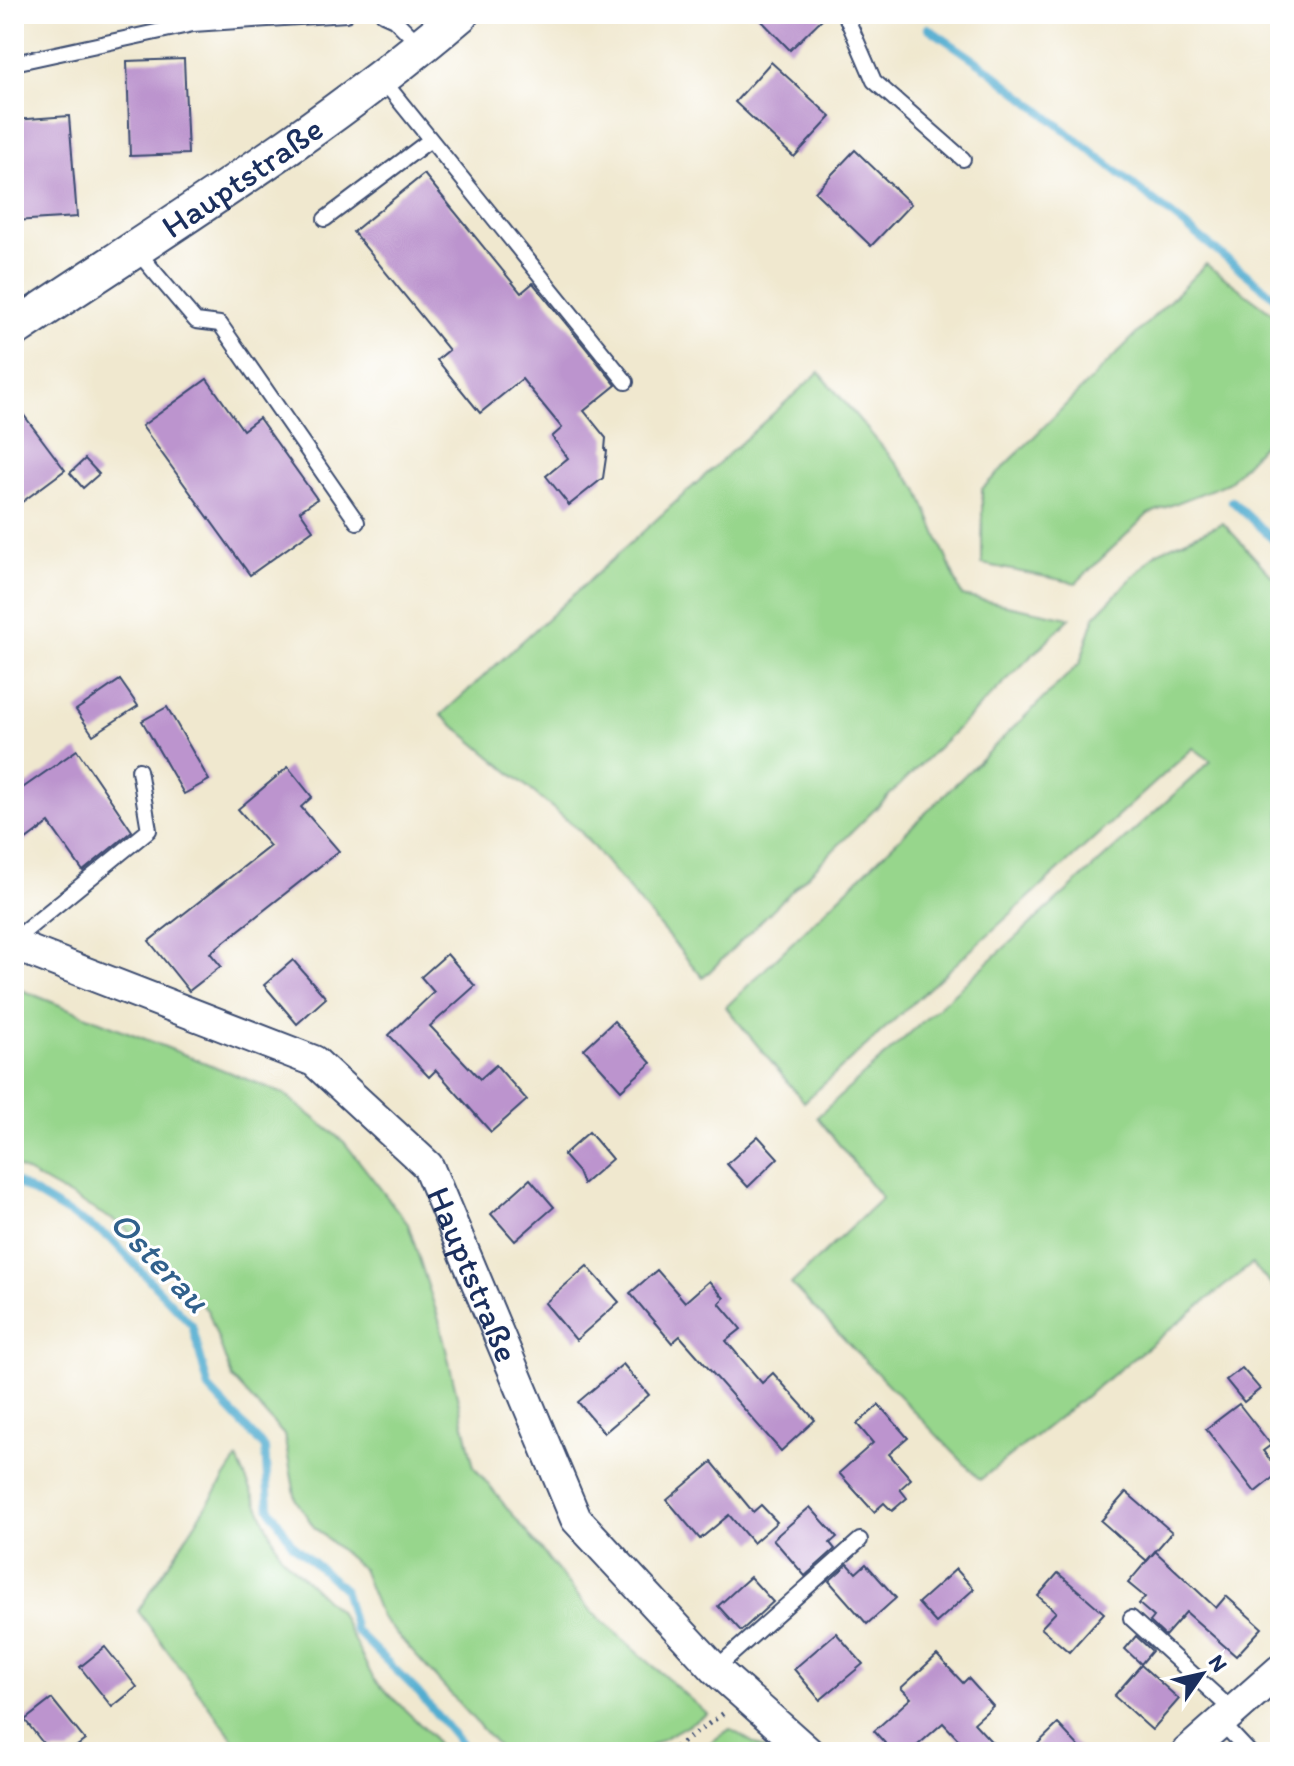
<svg xmlns="http://www.w3.org/2000/svg" width="1294" height="1766" viewBox="0 0 1294 1766" font-family="Itim,sans-serif">
<style>
.green{fill:#97d68c;stroke:#598275;stroke-width:2}
.lines{fill:none;stroke-linecap:round;stroke-linejoin:round}
.stream{stroke:#52add0;stroke-width:8}
.building{fill:#bc94ce}
.service-casing{stroke:#3b4b6f;stroke-width:18}
.minor-casing{stroke:#3b4b6f;stroke-width:34}
.tertiary-casing{stroke:#3b4b6f;stroke-width:40}
.path{stroke:#3b4b6f;stroke-width:5;stroke-dasharray:2 6;stroke-linecap:butt}
.service{stroke:#fff;stroke-width:14}
.minor{stroke:#fff;stroke-width:30}
.tertiary{stroke:#fff;stroke-width:36}
.labels{text-anchor:middle;dominant-baseline:central;stroke-width:6;stroke-linejoin:round;paint-order:stroke}
.street-label{font-size:34px;fill:#1b2f5e;stroke:#fff}
.water-label{font-size:36px;font-style:italic;fill:#31618c;stroke:#fff}
</style>
<rect width="100%" height="100%" fill="#fff"/>
<filter id="ink" filterUnits="userSpaceOnUse"><feTurbulence type="fractalNoise" baseFrequency=".0125" numOctaves="2"/><feDisplacementMap in="SourceGraphic" scale="16" xChannelSelector="R" yChannelSelector="G"/><feConvolveMatrix kernelMatrix="1 2 1 2 8 2 1 2 1" color-interpolation-filters="sRGB"/></filter>
<filter id="wash" filterUnits="userSpaceOnUse"><feTurbulence type="fractalNoise" baseFrequency=".006" numOctaves="4" result="noise"/><feDisplacementMap in="SourceGraphic" scale="32" xChannelSelector="R" yChannelSelector="G"/><feGaussianBlur stdDeviation="1.8" result="paint"/><feColorMatrix in="noise" values="0 0 0 0 0 0 0 0 0 0 0 0 0 0 0 0 0 1.4 0 .05"/><feComposite in="paint" operator="in"/></filter>
<g filter="url(#wash)">
<rect width="100%" height="100%" fill="#f0e8cf"/>
<!-- green -->
<g class="green">
<path d="M1206 264 1280 319V426L1228 483 1148 514 1076 583 982 564V489Z"/>
<path d="M819 372 918 489 962 596 1070 618 703 978 580 831 441 715Z"/>
<path d="M1223 523 1280 585V1295L1252 1264 980 1480 791 1284 882 1198 817 1117 1211 761 1193 748 804 1102 726 1007 1080 663 1095 616 1157 552Z"/>
<path d="M14 987 284 1094 344 1142 408 1224 439 1320 474 1467 588 1608 707 1714 639 1752H503L381 1617 362 1569 314 1527 296 1500 284 1435 232 1378 208 1311 122 1225 14 1165Z"/>
<path d="M237 1459 281 1556 340 1613 374 1680 431 1735 443 1752H243L138 1611Z"/>
<path d="M730 1729 769 1752H697Z"/>
</g>
<g class="lines">
<!-- stream -->
<g class="stream">
<path d="M928 28 988 69 1280 301"/>
<path d="M1269 471 1280 458"/>
<path d="M1232 501 1280 546"/>
<path d="M14 1181 110 1238 192 1325 209 1389 265 1448 269 1507 293 1545 344 1589 355 1630 417 1691 468 1752"/>
</g>
</g>
<g id="blocks">
<!-- building -->
<g class="building">
<path d="M755 14H827L790 50Z"/>
<path d="M184 59 188 154 130 156 127 61Z"/>
<path d="M771 62 831 117 794 157 735 102Z"/>
<path d="M69 116 77 217 14 221V120Z"/>
<path d="M855 150 911 204 871 246 815 192Z"/>
<path d="M424 174 521 293 533 283 616 385 584 411 606 438 605 450 607 451 603 478 569 505 546 476 568 458 552 437 562 428 522 379 480 413 437 360 449 350 353 232Z"/>
<path d="M207 379 243 430 259 418 317 499 300 511 313 530 250 575 142 426Z"/>
<path d="M14 402 65 470 14 508Z"/>
<path d="M85 459 99 474 83 488 70 473Z"/>
<path d="M120 680 138 706 93 735 76 710Z"/>
<path d="M167 707 209 780 184 794 142 721Z"/>
<path d="M77 750 132 831 83 871 49 823 14 849V794Z"/>
<path d="M288 767 312 797 301 807 339 851 210 953 221 966 189 991 149 941 270 846 238 809Z"/>
<path d="M447 954 475 986 430 1026 480 1079 496 1065 527 1100 491 1132 436 1070 429 1077 389 1035 434 992 421 977Z"/>
<path d="M293 960 326 998 297 1024 264 985Z"/>
<path d="M614 1021 651 1063 621 1090 584 1049Z"/>
<path d="M589 1132 612 1159 583 1184 578 1172 563 1155Z"/>
<path d="M758 1136 778 1158 748 1187 727 1164Z"/>
<path d="M530 1179 554 1207 515 1241 491 1214Z"/>
<path d="M587 1266 619 1302 576 1340 545 1303Z"/>
<path d="M657 1270 685 1302 709 1281 724 1298 719 1303 741 1329 726 1341 762 1383 773 1373 815 1420 781 1451 680 1336 672 1343 630 1293Z"/>
<path d="M623 1364 649 1395 604 1433 578 1402Z"/>
<path d="M1242 1368 1260 1389 1244 1402 1226 1380Z"/>
<path d="M1239 1404 1271 1445 1263 1451 1280 1472 1255 1492 1206 1429Z"/>
<path d="M879 1405 908 1438 889 1454 911 1479 900 1489 907 1498 892 1511 884 1503 874 1512 839 1473 873 1443 857 1424Z"/>
<path d="M712 1462 753 1512 761 1505 777 1522 753 1543 729 1515 700 1539 667 1500Z"/>
<path d="M1126 1492 1172 1532 1147 1561 1101 1521Z"/>
<path d="M810 1507 837 1537 830 1543 835 1549 805 1576 773 1539Z"/>
<path d="M1155 1551 1216 1608 1226 1596 1262 1628 1236 1656 1186 1612 1165 1636 1150 1622 1154 1617 1139 1604 1145 1597 1128 1583Z"/>
<path d="M848 1564 856 1573 866 1564 896 1598 867 1624 829 1581Z"/>
<path d="M956 1569 974 1589 936 1623 918 1603Z"/>
<path d="M1058 1573 1104 1613 1069 1652 1041 1628 1056 1612 1038 1596Z"/>
<path d="M750 1577 773 1602 741 1631 718 1606Z"/>
<path d="M836 1633 863 1664 820 1700 794 1669Z"/>
<path d="M1136 1636 1152 1651 1141 1664 1125 1649Z"/>
<path d="M105 1647 137 1687 112 1707 80 1667Z"/>
<path d="M937 1655 963 1683 968 1678 993 1706 974 1723 1001 1752H970L943 1723 910 1752H893L874 1731 911 1698 901 1688Z"/>
<path d="M1141 1665 1179 1699 1152 1730 1114 1696Z"/>
<path d="M52 1699 85 1740 69 1752H50L25 1720Z"/>
<path d="M1058 1724 1084 1752H1029Z"/>
</g>
</g>
</g>
<g filter="url(#ink)">
<use href="#blocks" fill-opacity="0" stroke="#3b4b6f" stroke-width="2"/>
<g class="lines">
<!-- service casing -->
<g class="service-casing">
<g id="service">
<path d="M383 14 394 19 422 47"/>
<path d="M845 14 874 81 963 159"/>
<path d="M14 63 193 24 346 14"/>
<path d="M381 78 626 382"/>
<path d="M325 219 430 140"/>
<path d="M135 249 196 321 220 324 357 522"/>
<path d="M14 940 149 830 139 770"/>
<path d="M1131 1618 1233 1711"/>
<path d="M715 1669 860 1540"/>
<path d="M1221 1722 1249 1752"/>
</g>
</g>
<!-- minor casing -->
<g class="minor-casing">
<g id="minor">
<path id="s1" d="M14 945 314 1061 428 1166 576 1519 715 1669 808 1752"/>
<path d="M1187 1752 1280 1670"/>
</g>
</g>
<!-- tertiary casing -->
<g class="tertiary-casing">
<g id="tertiary">
<path id="s2" d="M14 329C165 228 322 132 460 14"/>
</g>
</g>
<!-- path -->
<path class="path" d="M669 1752 724 1713"/>
<!-- service -->
<use href="#service" class="service"/>
<!-- minor -->
<use href="#minor" class="minor"/>
<!-- tertiary -->
<use href="#tertiary" class="tertiary"/>
</g>
</g>
<g class="labels">
<!-- street labels -->
<g class="street-label">
<text stroke="none"><textPath href="#s2" startOffset="274">Hauptstraße</textPath></text>
<text stroke="none"><textPath href="#s1" startOffset="594">Hauptstraße</textPath></text>
</g>
<!-- water labels -->
<g class="water-label">
<text transform="translate(160 1261) rotate(46)">Osterau</text>
</g>
</g>
<!-- margin -->
<rect width="1294" height="1766" fill="none" stroke="#fff" stroke-width="48"/>
<!-- north arrow -->
<g transform="translate(1202 1674) rotate(56)" stroke="#ffffff" stroke-width="6" paint-order="stroke">
<path d="M0-6L14 30L0 20L-14 30Z" fill="#1b2f5e"/>
<text y="-12" font-size="22" font-weight="bold" text-anchor="middle" fill="#1b2f5e">N</text>
</g>
</svg>
